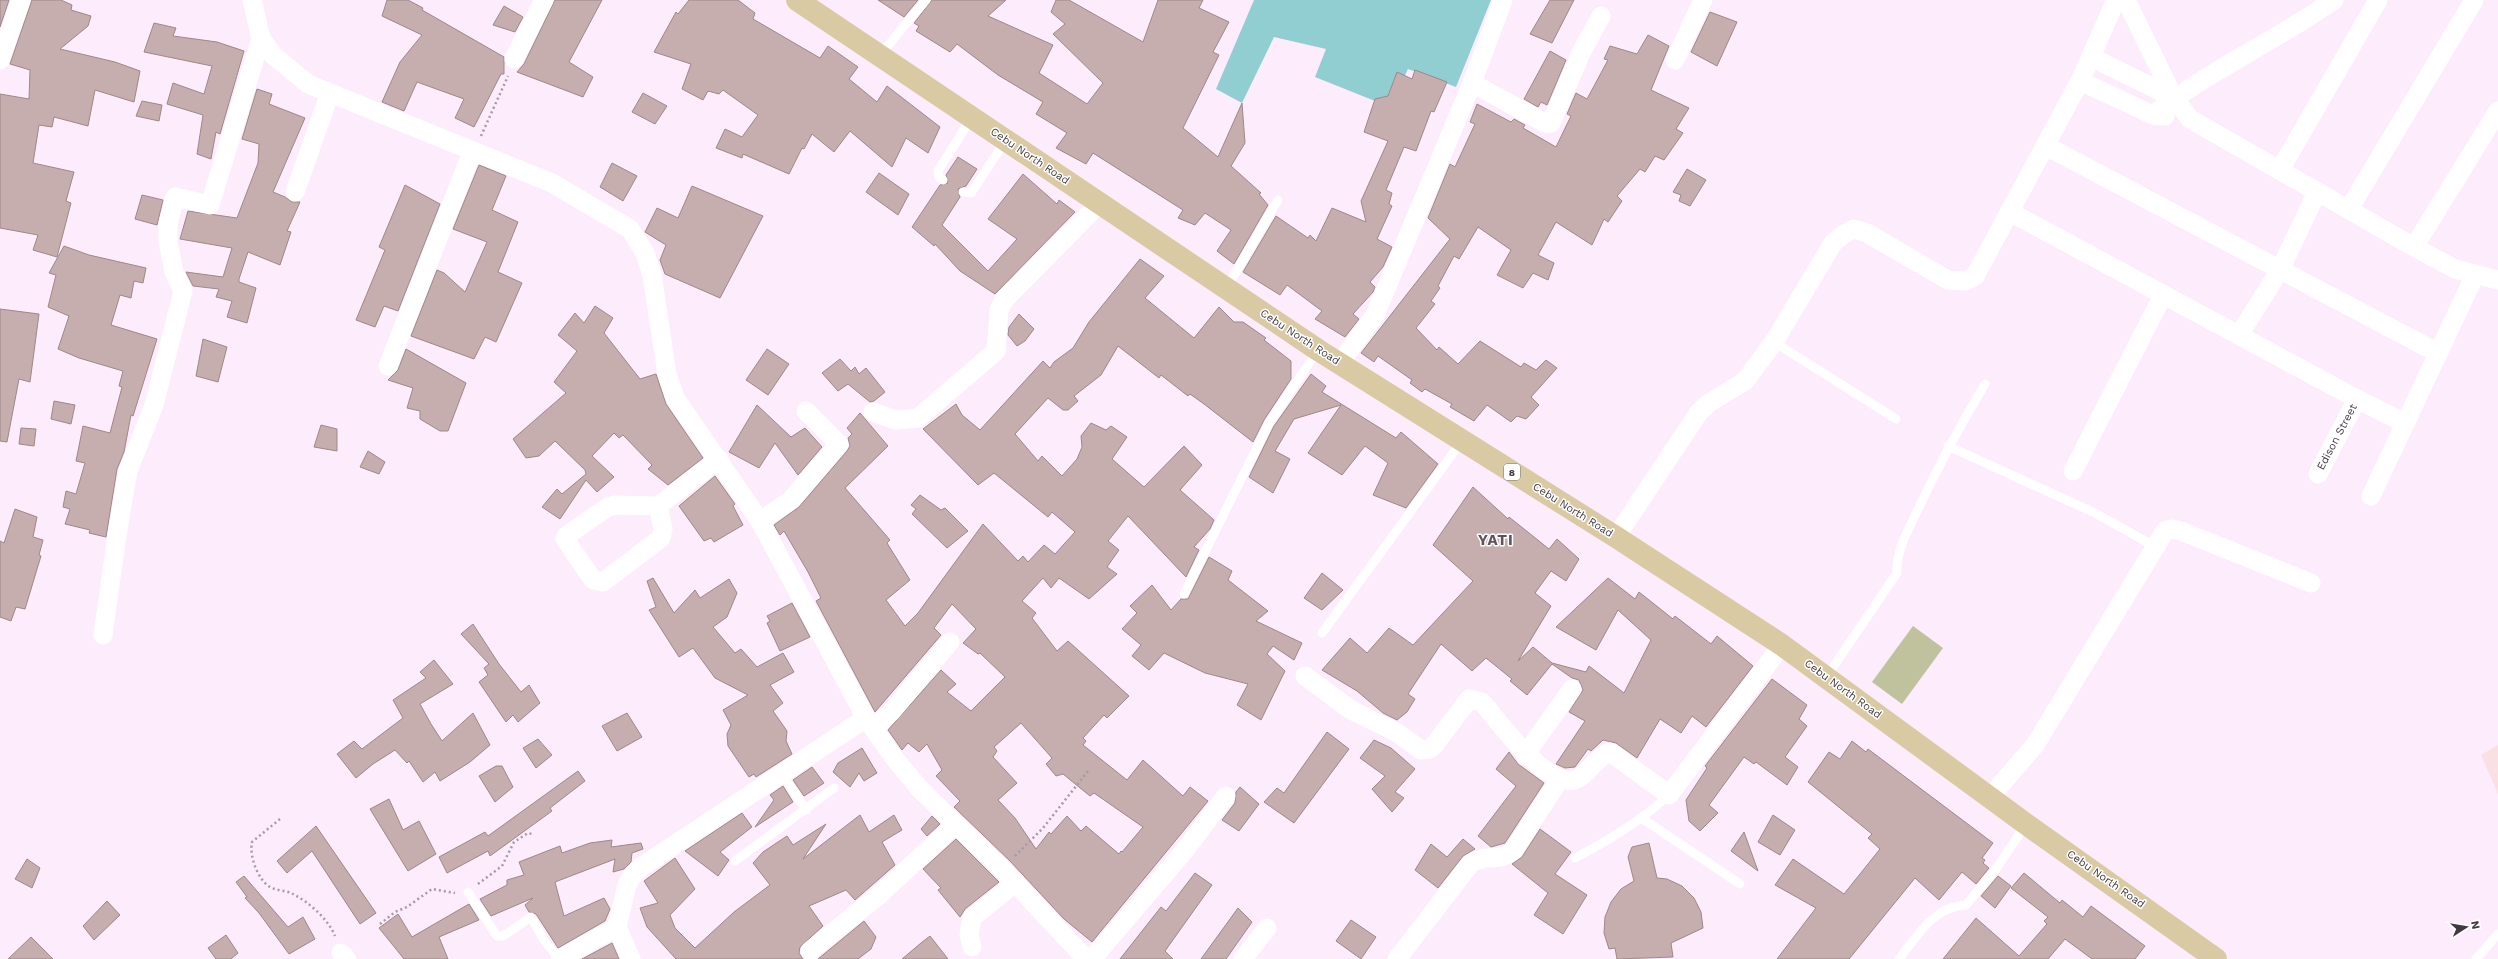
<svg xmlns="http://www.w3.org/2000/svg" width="2498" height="959" viewBox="0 0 2498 959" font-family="'Work Sans',sans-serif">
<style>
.education{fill:#fbe0e3}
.green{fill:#c0c29e}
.water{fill:#90ced2}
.building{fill:#c5aead;stroke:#9e8887;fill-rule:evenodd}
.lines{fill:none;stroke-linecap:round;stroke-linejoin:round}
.path{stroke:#a69aa6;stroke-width:2.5;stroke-dasharray:2 3;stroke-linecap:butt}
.service{stroke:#fff;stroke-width:9}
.minor{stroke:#fff;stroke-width:19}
.primary{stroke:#dacaa3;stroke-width:22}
.labels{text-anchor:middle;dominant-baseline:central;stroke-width:3;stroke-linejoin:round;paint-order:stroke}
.shield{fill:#fff;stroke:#797579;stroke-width:1}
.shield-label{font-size:10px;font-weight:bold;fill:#403a40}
.street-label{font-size:11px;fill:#403a40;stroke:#fff}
.district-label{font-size:15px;font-weight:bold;letter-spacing:1px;fill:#605360;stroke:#fff}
</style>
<rect width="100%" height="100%" fill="#fcecfc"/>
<!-- education -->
<path class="education" d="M2498 745V794L2481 755Z"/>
<!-- green -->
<path class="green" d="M1913 626 1943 648 1902 704 1872 682Z"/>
<!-- water -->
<path class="water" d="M1254 0H1491L1456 87 1408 69 1390 107 1315 77 1326 49 1274 37 1242 103 1216 89Z"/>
<!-- building -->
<g class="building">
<path d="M0 0H9L0 27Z"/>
<path d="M32 0H61L72 5 71 10 91 16 88 26 60 49 115 62 140 71 134 102 95 90 88 126 54 117 52 127 39 125 33 163 74 172 66 201 71 203 57 257 33 250 38 235 0 228V94L29 99 30 70 10 64Z"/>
<path d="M387 0H408L423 8 422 10 504 57V74H501L474 127 455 118 464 99 417 82 404 111 382 102 400 62 422 35 382 16Z"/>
<path d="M555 0H602L569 62 593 77 583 97 517 72 524 64Z"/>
<path d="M689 0H738L755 13 753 19 820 58 828 46 858 67 849 79 877 102 887 86 940 127 928 153 906 138 892 167 850 131 834 152 812 134 804 149 802 148 789 174 743 154 742 158 716 148 725 129 742 137 758 115 723 90 719 94 708 91 703 100 682 89 691 64 654 52 676 12 678 14Z"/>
<path d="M878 0H918L904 17Z"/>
<path d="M932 0H1006L988 16 1053 45 1039 73 1087 104 1103 83 1053 34 1065 24 1051 12 1056 0H1069L1143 42 1158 0H1203L1199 8 1229 22 1213 52 1219 55 1183 128 1218 157 1242 103 1245 143 1231 166 1261 193 1259 194 1268 205 1234 264 1217 251 1231 230 1205 213 1195 225 1178 218 1183 210 1093 153 1086 164 1056 148 1067 133 1036 114 1043 102 998 75 957 44 950 52 916 31 919 26 914 23Z"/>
<path d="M1550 0H1574L1552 43 1530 34Z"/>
<path d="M504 6 523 17 515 32 493 25Z"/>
<path d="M1710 12 1737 22 1717 66 1691 52Z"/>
<path d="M154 23 176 28 173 36 217 42 244 51 220 134 216 132 211 159 197 154 203 115 167 104 173 83 204 94 212 66 144 52Z"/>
<path d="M1648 35 1669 46 1651 90 1689 108 1676 129 1683 133 1664 160 1655 156 1645 172 1640 169 1617 196 1622 201 1608 222 1604 219 1592 245 1556 222 1538 255 1554 263 1548 280 1533 273 1523 288 1497 275 1511 250 1478 227 1459 259 1454 256 1438 286 1440 288 1431 301 1435 304 1416 328 1437 350 1439 347 1458 364 1480 341 1521 367 1524 363 1536 370 1546 360 1557 368 1531 397 1539 405 1526 419 1517 416 1511 422 1487 405 1474 421 1450 407 1452 404 1425 389 1422 392 1410 383 1412 380 1378 356 1374 362 1361 353 1450 239 1428 218 1450 164 1455 167 1475 124 1470 122 1477 104 1511 122 1514 119 1525 125 1523 128 1556 147 1571 116 1567 114 1576 93 1587 99 1608 60 1604 59 1610 46 1637 54Z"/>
<path d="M1550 51 1566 60 1547 105 1541 102 1538 107 1524 99Z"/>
<path d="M1415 70 1447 82 1434 112 1431 111 1416 151 1404 147 1386 190 1392 193 1389 204 1392 206 1377 239 1392 247 1383 267 1370 282 1375 287 1373 292 1353 314 1359 319 1345 337 1315 319 1322 311 1287 285 1280 295 1243 272 1276 216 1308 238 1310 235 1316 241 1332 208 1366 222 1361 201 1388 141 1364 132 1375 99 1388 96 1397 72 1412 79Z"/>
<path d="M257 89 272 94 269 104 305 118 273 192 285 197 292 202H300L287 231 291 232 280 265 248 252 239 279V282L256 288 247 323 227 317 232 301 216 297 219 289 193 286 186 272 223 277 232 248 180 239 188 211 237 218 258 163 259 144 242 139Z"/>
<path d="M643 93 667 106 655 124 632 112Z"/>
<path d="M142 101 162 105 159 121 136 116Z"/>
<path d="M958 157 977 169 966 186 958 189 960 197 942 225 988 271 1017 239 988 219 1023 174 1057 204 1059 200 1075 212 995 294 960 271 935 244 934 246 912 227 940 185 948 183 946 175Z"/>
<path d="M612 163 637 176 623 201 600 187Z"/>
<path d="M479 165 506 176 492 210 518 222 498 272 522 283 496 342 485 337 474 359 411 336 437 270 444 273 465 292 487 242 453 229Z"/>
<path d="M1687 169 1706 180 1690 206 1679 201 1681 195 1673 192Z"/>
<path d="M879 173 909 194 898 215 866 192Z"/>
<path d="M405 185 440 204 398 311 384 306 375 327 356 320 385 250 379 247Z"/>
<path d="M692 186 763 216 720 298 665 274 660 260 666 245 645 232 657 208 678 218Z"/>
<path d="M142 195 163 200 157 225 135 219Z"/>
<path d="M64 246 89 255 146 268 143 283 134 281 131 298 120 295 111 325 157 339 133 416 131 415 124 452 117 469 106 537 89 533 90 530 65 524 70 509 63 507 66 491 76 494 85 463 76 461 83 426 110 433 122 387 119 386 123 371 79 358 58 349 69 316 48 307 56 275 49 273Z"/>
<path d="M1140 259 1164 276 1145 298 1194 338 1219 307 1234 322H1243L1266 338 1264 340 1291 361V379L1264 420 1253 442 1204 404 1190 394 1188 396 1161 375 1159 378 1118 346 1101 375 1074 396 1078 401 1068 410H1063L1048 398 1015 434 1038 461 1042 456 1062 476 1077 459 1082 447 1081 436 1091 423 1106 430 1111 426 1127 437 1112 459 1144 487 1184 446 1202 465 1180 490 1214 520 1210 529 1194 547 1199 550 1186 577 1128 516 1108 541 1119 550 1107 567 1117 574 1089 599 1059 578 1051 588 1043 578 1022 601 1036 613 1032 618 1057 651 1068 641 1129 696 1107 718 1104 715 1083 738 1086 741 1083 745 1127 780 1143 760 1183 796 1190 787 1208 801 1092 942 1064 919 1010 861 954 807 960 801 936 776 942 770 927 744 919 752 908 743 902 750 888 730 941 670 956 684 947 692 971 711 1005 677 980 653 978 654 963 643 976 629 952 604 934 628 941 635 875 712 816 601 821 598 808 572 784 531 780 535 774 525 799 507 847 451 850 446 848 438 852 434 847 428 860 413 888 446 845 488 890 540 887 543 910 580 886 600 905 626 918 613 983 524 1018 561 1023 556 1028 562 1044 545 1055 554 1075 532 1052 512 1048 517 994 473 978 485 923 429 956 404 962 415 980 430 1043 361 1050 368 1054 362 1073 348 1089 322ZM1021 723 1052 758 1046 764 1056 776 1063 774 1090 796 1094 793 1143 827 1122 852 1121 851 1119 854 1086 826 1081 831 1067 816 1051 834 1049 832 1036 849 1015 818 998 800 1017 783 993 757 997 751 994 747Z"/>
<path d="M595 306 613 318 604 333 640 379 656 374 666 404 703 458 668 485 648 469 652 465 623 435 619 438 614 433 592 456 614 477 597 492 586 480 560 519 542 507 557 489 562 494 586 474 585 470 555 441 539 456 526 458 513 439 566 393 554 382 577 351 558 335 575 313 584 323Z"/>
<path d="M0 309 39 314 30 382 19 379 7 442 0 441Z"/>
<path d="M1019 314 1034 329 1025 341 1017 346 1008 335 1009 327Z"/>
<path d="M203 339 227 347 218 382 196 376Z"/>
<path d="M406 349 466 383 448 431H440L420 419V411L407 408 413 388 388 380 398 370Z"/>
<path d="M767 349 789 364 768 395 746 380Z"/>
<path d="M840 359 851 371 855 367 859 374 866 368 885 392 874 401 870 402 848 384 838 391 822 373Z"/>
<path d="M1311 374 1326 386 1322 392 1396 438 1401 432 1438 464 1406 508 1373 495 1388 463 1365 446 1342 475 1308 453 1341 405 1294 419 1275 451 1290 459 1273 493 1249 477 1274 426Z"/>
<path d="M54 401 75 405 71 424 51 419Z"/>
<path d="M757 405 791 437 805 428 822 447 798 475 775 443 759 468 729 452Z"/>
<path d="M321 425 337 429V451L314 447Z"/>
<path d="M21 428 36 429 34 446 19 444Z"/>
<path d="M368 451 385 462 379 474 360 467Z"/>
<path d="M715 476 735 504 733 506 743 525 714 542 711 538 704 541 679 506Z"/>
<path d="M1473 487 1508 519 1509 517 1549 549 1557 539 1579 559 1566 581 1551 571 1535 593 1551 606 1518 661 1533 647 1552 663 1586 672 1589 666 1624 693 1651 640 1618 610 1596 650 1556 627 1608 578 1635 599 1639 592 1673 619 1675 616 1711 644 1717 636 1753 666 1706 727 1692 716 1681 733 1660 719 1637 758 1616 743 1603 740 1591 751 1588 749 1575 767 1565 768 1556 764 1585 721 1569 712 1583 690 1579 680 1572 678 1552 664 1527 695 1510 681 1512 679 1486 658 1472 671 1441 644 1408 694 1415 699 1407 712 1397 720 1383 713 1357 691 1322 670 1350 638 1367 653 1389 628 1413 645 1473 581 1433 545Z"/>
<path d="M920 495 941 510 945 508 968 531 947 548 912 514 916 509 911 505Z"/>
<path d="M15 509 37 517 33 537 43 540 39 555 41 556 25 609 16 607 11 621 0 617V541L4 543Z"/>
<path d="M1209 557 1232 571 1228 580 1268 611 1256 621 1302 643 1294 660 1273 646 1267 654 1285 671 1261 720 1237 705 1248 684 1205 673 1164 653 1149 670 1132 656 1141 645 1122 629 1137 613 1130 606 1152 585 1171 610 1181 599H1188Z"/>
<path d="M1322 573 1343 590 1322 610 1304 598Z"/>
<path d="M653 578 674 613 695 590 700 598 729 579 737 593 727 617 713 627 735 653 741 649 757 667 783 653 794 672 770 685 783 703 773 711 787 731 786 741 792 754 756 777 754 774 749 777 728 746 727 734 731 725 723 710 748 695 715 678 693 648 679 657 649 610 656 607 647 581Z"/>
<path d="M792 603 810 637 780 651 767 623 770 621 767 616Z"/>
<path d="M473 624 499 664 521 692 529 685 540 703 518 722 513 715 506 722 479 682 488 675 484 668 489 664 461 634Z"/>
<path d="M434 660 453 684 420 704 431 724 442 741 473 713 490 745 470 762 440 781 435 772 423 782 409 761 407 763 395 750 373 764 356 778 337 754 354 741 362 749 403 718 393 700 426 678 420 672Z"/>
<path d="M1772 679 1807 705 1799 719 1807 726 1785 757 1798 767 1787 785 1756 762 1754 764 1744 757 1709 805 1718 813 1700 831 1689 821 1686 800 1707 768 1705 766Z"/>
<path d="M627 713 642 737 617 751 602 726Z"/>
<path d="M1327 732 1349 749 1294 823 1264 802 1277 788 1284 793Z"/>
<path d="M538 739 552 755 536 768 523 748Z"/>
<path d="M1374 740 1391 748 1415 769 1395 792 1404 798 1392 812 1372 789 1385 776 1360 758Z"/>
<path d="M1852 741 1866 752 1868 749 1993 843 1982 858 1985 860 1983 863 1989 868 1976 884 1962 872 1939 900 1915 878 1849 959H1777L1816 908 1775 885 1793 859 1844 894 1880 849 1868 838 1872 834 1808 782 1829 752 1840 759Z"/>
<path d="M862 748 877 773 864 781 859 773 850 787 833 772 838 763Z"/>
<path d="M1509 752 1518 764 1544 783 1505 843 1491 847 1478 836 1516 786 1496 769Z"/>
<path d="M496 766H502L513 787 495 802 479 776Z"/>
<path d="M812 767 824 783 804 796 793 780Z"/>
<path d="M578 771 585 781 550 808 552 811 490 856 488 851 447 873 439 857 485 832 488 836Z"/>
<path d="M783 786 793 802 755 827 774 800 770 795Z"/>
<path d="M1240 787 1259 804 1239 831 1222 820 1235 803 1236 792Z"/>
<path d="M389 799 403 830 419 821 436 854 408 871 370 809Z"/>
<path d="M742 813 752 827 720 852 729 860 718 876 685 851Z"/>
<path d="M860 815 869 832 894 815 902 830 882 842 895 865 855 900 846 890 809 906 823 926 800 947 799 953 803 959H676L647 927 640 908 658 903 644 881 675 858 695 889 670 915 675 928 695 948 734 912 770 885 753 863 763 852 787 836 793 845 826 824 803 859Z"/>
<path d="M1773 815 1795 830 1780 855 1758 842Z"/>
<path d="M932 816 940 824 927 836 921 829Z"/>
<path d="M316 826 376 913 360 924 312 851 287 873 277 861Z"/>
<path d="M1540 829 1571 852 1555 874 1587 895 1563 934 1534 915 1548 893 1512 864 1522 857Z"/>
<path d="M1744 832 1758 871 1731 851Z"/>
<path d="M956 839 999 882 965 909 960 917 938 890 941 888 923 869Z"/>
<path d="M1463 839 1475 849 1463 856 1438 888 1415 870 1431 844 1447 857Z"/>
<path d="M612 840 611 847 641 843 643 849 632 853 631 862 624 869 613 872 615 859 555 882 564 916 604 898 610 909 605 921 558 948 536 914 529 912 525 905 533 898 491 916 480 899 507 885V880L524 875 519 862 560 846 562 853 590 843Z"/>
<path d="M1649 843 1657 878 1667 879 1682 886 1694 898 1701 912 1703 928 1671 943 1673 957 1617 959 1615 948 1609 949 1604 933 1605 917 1611 902 1621 889 1634 881 1628 857 1632 847Z"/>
<path d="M27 859 40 868 32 888 15 879Z"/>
<path d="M1195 873 1212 885 1165 951 1173 959H1120L1161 907 1166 911Z"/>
<path d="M2024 873 2060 903 2062 900 2083 917 2091 906 2145 946 2135 959H2092L2065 939 2048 959H1943L1976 918 2019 956 2047 924 2044 921 2048 917 2011 888Z"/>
<path d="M244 876 288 927 303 917 315 939 289 954 259 913 245 898 247 897 236 882Z"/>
<path d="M1998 876 2011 886 1995 908 1981 896Z"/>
<path d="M107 901 120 915 94 940 83 926Z"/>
<path d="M469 904 479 920 439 937 448 959H404L379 928 398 914 412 937Z"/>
<path d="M1238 908 1252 922 1226 959H1201Z"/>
<path d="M1351 920 1376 937 1361 959 1336 941Z"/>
<path d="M864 921 876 937 871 949 858 959H818Z"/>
<path d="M226 935 238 953 231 959H216L208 948Z"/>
<path d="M930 936 948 959H902L921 943Z"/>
<path d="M31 937 53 959H8Z"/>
<path d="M612 943 619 959H582Z"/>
</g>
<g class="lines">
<!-- path -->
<g class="path">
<path d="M481 136 508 76"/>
<path d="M280 819 252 842C249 856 258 880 270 887 277 891 286 890 293 894 310 903 328 919 335 936"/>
<path d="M1015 856 1043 828 1088 771"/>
<path d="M478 884 502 866 514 842 528 833 532 834"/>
<path d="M380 924 395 912 407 907 432 889 455 893"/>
</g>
<!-- service -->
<g class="service">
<path d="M880 55 926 0"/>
<path d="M943 180 939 177 938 171 972 117"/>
<path d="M963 192 971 193 1006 140"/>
<path d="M1226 289 1278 200"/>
<path d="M1774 342 1896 419"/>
<path d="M1948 446 2095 513 2154 546"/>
<path d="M1184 594 1269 423 1318 350"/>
<path d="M1322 633 1462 441"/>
<path d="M1827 676 1897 573C1896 549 1910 527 1920 505 1940 463 1961 424 1985 384"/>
<path d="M782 774 806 810"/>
<path d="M1643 819 1740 884"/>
<path d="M1575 858C1611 839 1639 822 1669 795"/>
<path d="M735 861 834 788"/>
<path d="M468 892 497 936H503L531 917 544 940 559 959"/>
<path d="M1899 959C1917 936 1934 906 1966 905L1996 869 2026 824"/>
<path d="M2476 959 2498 934"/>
</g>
<!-- minor -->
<g class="minor">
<path d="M252 0 261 38 273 55 308 84 552 183 630 229 645 253 652 275 667 374 675 398 760 521 866 718 895 759 920 789 1002 869 1086 959"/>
<path d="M2126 0 2174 98"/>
<path d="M2091 57 2174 98 2190 119 2414 247 2455 269 2498 280"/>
<path d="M514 59 544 0"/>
<path d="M0 60 21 0"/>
<path d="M1675 60 1703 0"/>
<path d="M2080 81 2153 115 2165 116"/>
<path d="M1472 83 1545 123H1551L1582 51 1601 16"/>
<path d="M2153 115C2209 70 2276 41 2334 0"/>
<path d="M2046 146 2438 353"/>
<path d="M2280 170 2378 0"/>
<path d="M295 192 330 93"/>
<path d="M2349 209 2474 0"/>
<path d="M2010 212 2357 399 2405 423"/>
<path d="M2414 247 2498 111"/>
<path d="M2239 335 2280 270 2317 192"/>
<path d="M1340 363 1375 315 1472 83 1503 0"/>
<path d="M388 366 472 152"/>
<path d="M873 412 896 420 918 418 996 351 999 310 1004 300 1100 203"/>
<path d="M2073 471 2163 295"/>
<path d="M2318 474 2357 399"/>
<path d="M2371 496 2475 275"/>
<path d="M658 506 663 529 661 538 603 582 593 580 565 539 566 536 608 507 615 505 658 506 719 459"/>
<path d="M760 521 791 500 839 444 806 411"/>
<path d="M1616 537 1699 412 1709 403 1745 381 1774 342 1833 243 1844 234 1854 229 1867 233 1948 280 1966 281 1975 276 2080 81 2116 0"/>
<path d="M103 635 117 535 128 471 154 405 183 291 174 272 168 242V224L175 197 210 205 261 38"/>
<path d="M1305 676 1351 710 1396 732 1421 750 1430 749 1435 744 1469 699 1482 702C1499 722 1545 786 1574 780 1585 778 1596 757 1610 752L1669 795 1782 645"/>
<path d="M874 729 893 710 950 642"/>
<path d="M1525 755 1572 689"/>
<path d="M1990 797 2035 745 2165 531 2172 529 2181 531 2311 583"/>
<path d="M972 947 969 934 972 918 1015 883"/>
<path d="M810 951 879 895 955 825"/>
<path d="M341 953 347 959"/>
<path d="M560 959 617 927"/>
<path d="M631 959 617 927 627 885 631 878 641 867 866 718"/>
<path d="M1092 959 1185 850 1226 796"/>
<path d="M1243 959 1267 928"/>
<path d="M1397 959 1471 863C1487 853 1497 863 1513 851L1560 779"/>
</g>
<!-- primary -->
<path class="primary" d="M797 0 1318 350 1616 537 1782 645 2026 824 2216 959"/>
</g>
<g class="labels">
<!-- shield labels -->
<rect class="shield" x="1504" y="464" width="16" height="16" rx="3"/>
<g class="shield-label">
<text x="1512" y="472">8</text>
</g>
<!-- street labels -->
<g class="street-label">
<text transform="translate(1030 156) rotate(34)">Cebu North Road</text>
<text transform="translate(1300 337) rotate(33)">Cebu North Road</text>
<text transform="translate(2337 437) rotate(-62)">Edison Street</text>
<text transform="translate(1573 510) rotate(32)">Cebu North Road</text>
<text transform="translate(1843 689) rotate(36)">Cebu North Road</text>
<text transform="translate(2106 879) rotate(35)">Cebu North Road</text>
</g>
<!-- district labels -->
<g class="district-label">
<text x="1496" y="540">YATI</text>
</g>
</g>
<!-- north arrow -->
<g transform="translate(2466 927) rotate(78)" stroke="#ffffff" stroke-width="3" paint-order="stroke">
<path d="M0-3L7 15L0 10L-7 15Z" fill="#403a40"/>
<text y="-6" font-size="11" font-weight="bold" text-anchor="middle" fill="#403a40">N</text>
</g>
</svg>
